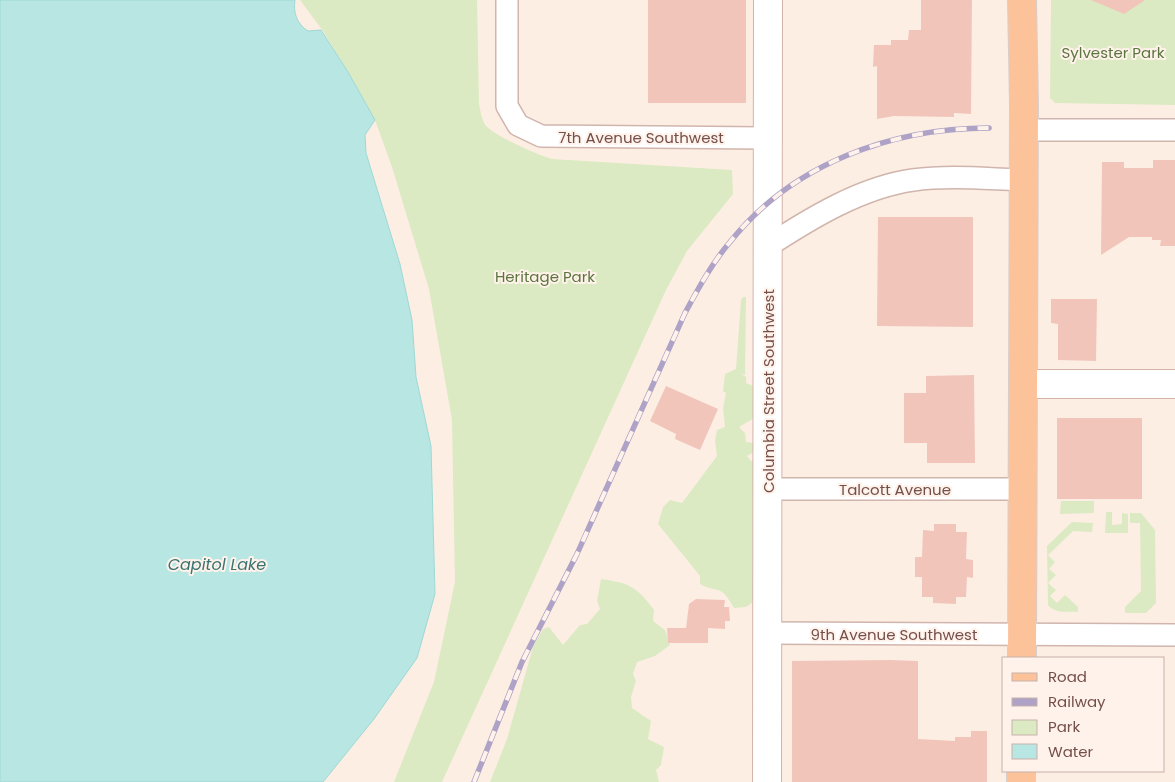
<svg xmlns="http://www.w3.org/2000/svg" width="1175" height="782" viewBox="0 0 1175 782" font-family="Poppins,sans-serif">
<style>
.green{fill:#dbeac2}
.water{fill:#b8e6e3;stroke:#9ed8d5}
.building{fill:#f2c5bb}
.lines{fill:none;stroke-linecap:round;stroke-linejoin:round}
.street-casing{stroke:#d0b5ad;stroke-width:24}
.secondary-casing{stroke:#d3b3aa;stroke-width:30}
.primary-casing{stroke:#d8cecc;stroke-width:30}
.street{stroke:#fff;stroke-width:21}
.secondary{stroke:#fff;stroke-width:28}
.primary{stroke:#fcc39b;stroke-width:28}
.rail-casing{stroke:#aea2c6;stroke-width:5.5}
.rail{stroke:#fff2ea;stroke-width:4;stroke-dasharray:11;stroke-linecap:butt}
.labels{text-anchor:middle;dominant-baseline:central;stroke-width:4;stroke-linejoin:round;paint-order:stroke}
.park-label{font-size:15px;fill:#5a753e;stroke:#fff2ea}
.street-label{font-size:15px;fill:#754f49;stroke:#fff2ea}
.water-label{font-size:16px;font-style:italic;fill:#3a7472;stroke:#fff2ea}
</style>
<rect width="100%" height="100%" fill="#fdeee4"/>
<!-- green -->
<g class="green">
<path d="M300 0H477L479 104C481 112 481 119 486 126 495 136 538 155 552 159L732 170 733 194 687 251 666 290 442 782H394L434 682 455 582 452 420 429 289 392 167 375 120 348 72 323 31Z"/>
<path d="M1051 0H1175V105L1055 103 1050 98Z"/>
<path d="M743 297H746L745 375 740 373 746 377V383L756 387V417L739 427 745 433 746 442 755 443 754 452 747 456 751 461 765 465 759 598 746 607 734 608C720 583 719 594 700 584V576L658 524 663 507 670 500 682 503 717 456 715 440 717 430 725 427 723 408 726 393 723 391 725 374 736 369 741 300Z"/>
<path d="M1061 501H1094V513L1060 514Z"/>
<path d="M1106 512H1112V525L1122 524V513L1128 514V533H1105Z"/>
<path d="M1130 513H1141L1155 530 1156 603 1146 613H1125V607L1141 591 1140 523H1130Z"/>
<path d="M1072 522 1093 523 1092 532 1073 531 1048 555 1055 562 1049 569 1056 575 1048 583 1056 590 1050 596 1057 603 1065 595 1078 607V612C1067 611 1055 614 1048 605L1047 546Z"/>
<path d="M601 579C630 583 637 587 654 610L653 621 665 630 670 645 655 656 637 662 633 674 636 681 631 697 632 708 651 721 648 739 664 747 661 765 656 770 659 782H490L507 739 533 647 543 629 549 627 563 645 580 625 587 624 600 609 597 601Z"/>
</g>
<!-- water -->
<path class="water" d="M0 0H295C293 13 297 24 308 31L321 30 348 72 375 120 365 135 366 153 400 264 412 320 416 377 431 446 435 594 417 658 374 719 323 782H0Z"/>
<!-- building -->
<g class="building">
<rect x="648" y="0" width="98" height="103"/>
<path d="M921 0H972L971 114 954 113V117L894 116 877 119V66L873 67 874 45H891V40H908L909 30H921Z"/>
<path d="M1091 0H1145L1124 14Z"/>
<path d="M1153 160H1175V246H1160L1161 240H1152V237H1129L1101 255 1102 162H1124V168H1153Z"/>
<path d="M878 217H973V327L877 326Z"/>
<path d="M1051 299H1097L1096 361 1058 360V324L1051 323Z"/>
<path d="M974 375 975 463H927V443H904V393H926V376Z"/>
<path d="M666 386 718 409 700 450 675 439 676 434 650 421Z"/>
<rect x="1057" y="418" width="85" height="81"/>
<path d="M934 524H956V532H967L966 559 973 560V578L967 577 966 597H956V604L933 603V597H922V577H915V557H922L923 530 934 531Z"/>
<path d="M696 599 725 600 724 607H729L730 621H725V629L708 628V643H668L667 628H686L689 604Z"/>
<path d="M891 660 918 661V739L955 741V737H971V731H987V782H792V661Z"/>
</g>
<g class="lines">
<!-- street casing -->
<g class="street-casing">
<g id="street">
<path d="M507 0V106L518 125 541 136 768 138"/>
<path d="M1024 130H1175"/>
<path d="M768 246C811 218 862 187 913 180 950 175 987 179 1024 180"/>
<path d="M767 489H1024"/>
<path d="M767 633 1175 635"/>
</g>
</g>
<!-- secondary casing -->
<g class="secondary-casing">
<g id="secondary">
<path d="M1023 384H1175"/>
<path d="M767 782 768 0"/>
</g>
</g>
<!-- primary casing -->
<g class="primary-casing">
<g id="primary">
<path d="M1022 658 1024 105 1022 0"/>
<path d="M1021 782V771"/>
</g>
</g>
<!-- street -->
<use href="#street" class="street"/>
<!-- secondary -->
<use href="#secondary" class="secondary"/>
<!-- primary -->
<use href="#primary" class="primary"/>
<!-- rail casing -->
<g class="rail-casing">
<path id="rail" d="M474 782 522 662 577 554 685 313C698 289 712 263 730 242 792 164 891 128 989 128"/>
</g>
<!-- rail -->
<use href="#rail" class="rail"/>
</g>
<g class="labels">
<!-- park labels -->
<g class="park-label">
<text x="1113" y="52">Sylvester Park</text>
<text x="545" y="276">Heritage Park</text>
</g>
<!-- street labels -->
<g class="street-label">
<text x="641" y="137">7th Avenue Southwest</text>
<text transform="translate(768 391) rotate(-90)">Columbia Street Southwest</text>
<text x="895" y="489">Talcott Avenue</text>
<text x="894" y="634">9th Avenue Southwest</text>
</g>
<!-- water labels -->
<g class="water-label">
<text x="217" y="564">Capitol Lake</text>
</g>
</g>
<!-- legend -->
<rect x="1002" y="657" width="162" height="115" fill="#fff2ea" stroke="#c8b1aa"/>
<rect x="1012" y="673" width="25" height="8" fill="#fcc39b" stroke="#c8b1aa"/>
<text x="1048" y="682" font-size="15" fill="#754f49">Road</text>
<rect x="1012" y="698" width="25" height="8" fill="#aea2c6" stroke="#c8b1aa"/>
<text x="1048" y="707" font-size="15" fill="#754f49">Railway</text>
<rect x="1012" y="720" width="25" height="15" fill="#dbeac2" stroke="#c8b1aa"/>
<text x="1048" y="732" font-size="15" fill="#754f49">Park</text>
<rect x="1012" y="744" width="25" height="15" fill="#b8e6e3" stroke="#c8b1aa"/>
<text x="1048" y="757" font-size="15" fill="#754f49">Water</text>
</svg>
